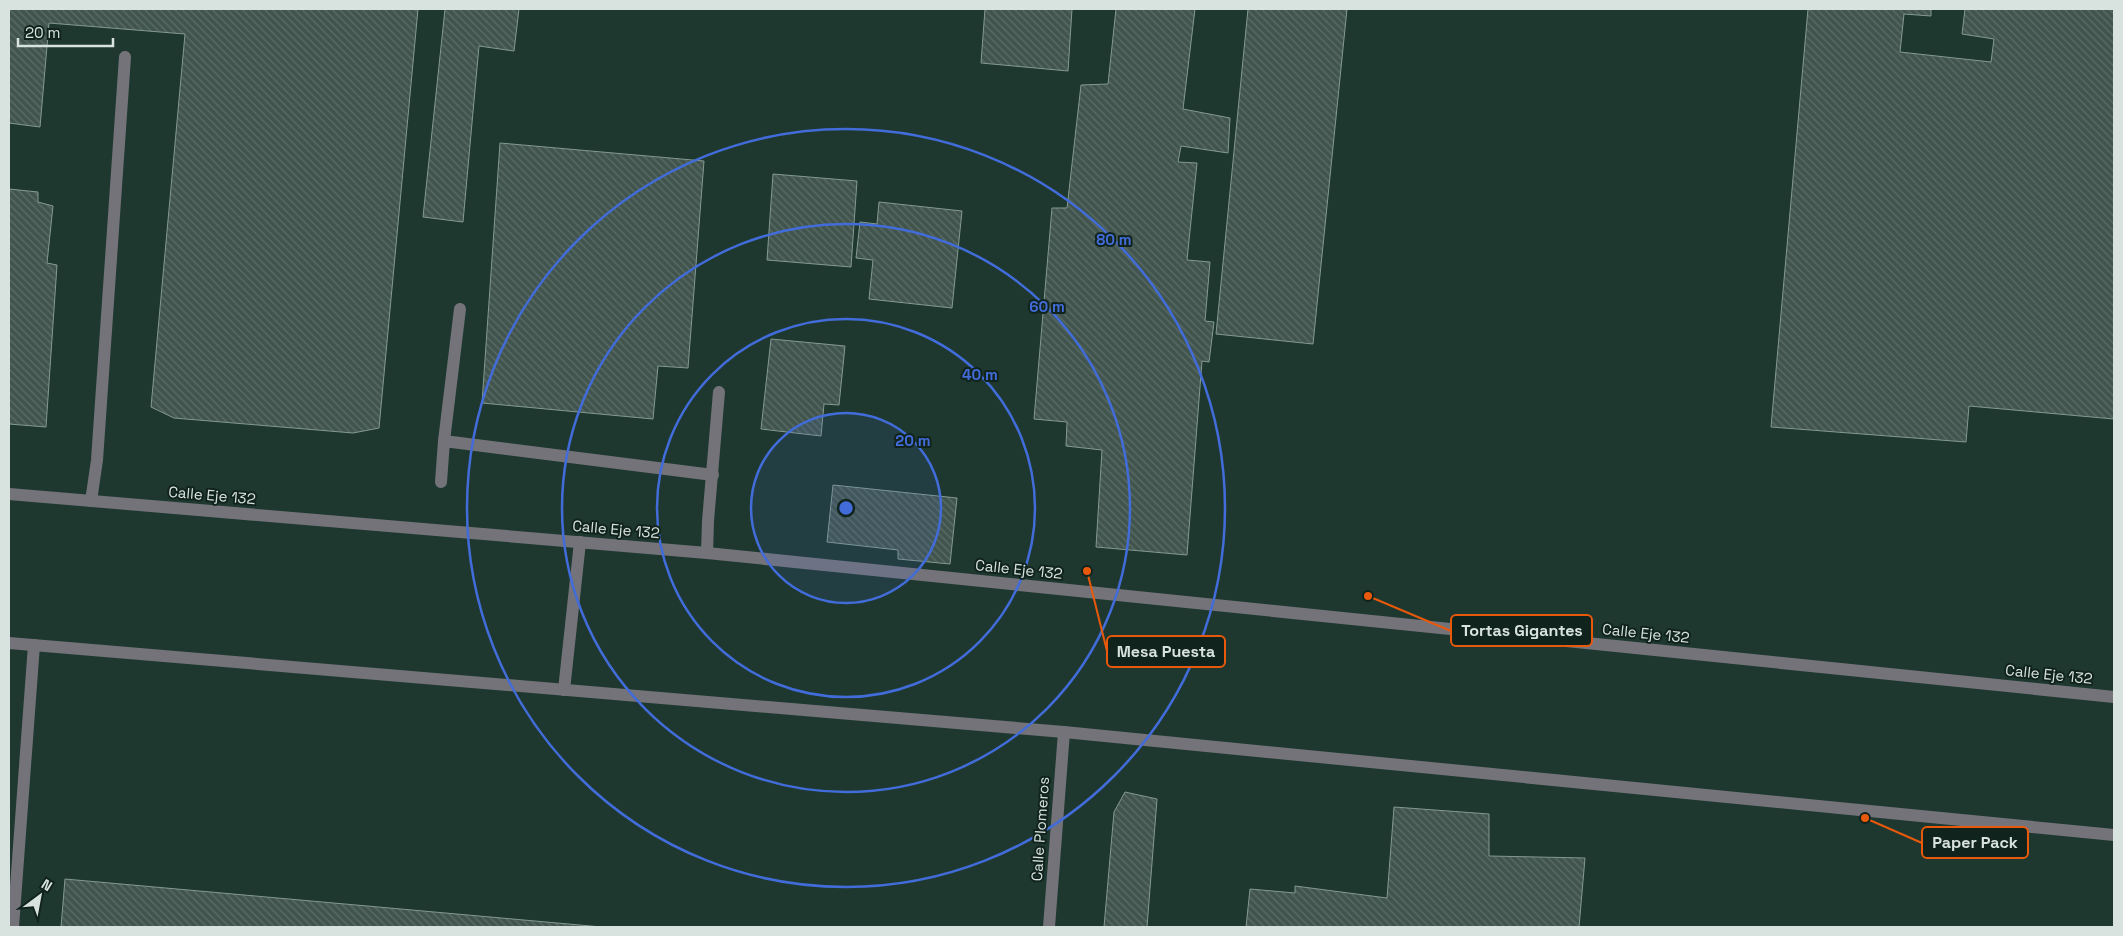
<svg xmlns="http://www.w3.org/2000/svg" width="2123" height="936" viewBox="0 0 2123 936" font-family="'Space Grotesk',sans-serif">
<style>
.built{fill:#1e382f}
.building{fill:url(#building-back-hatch);stroke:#849991}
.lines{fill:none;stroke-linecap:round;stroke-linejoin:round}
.minor{stroke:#74737a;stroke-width:12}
.ring{fill:none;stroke:#426cd9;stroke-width:2.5}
.labels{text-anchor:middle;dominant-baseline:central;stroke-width:4;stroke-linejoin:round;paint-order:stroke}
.street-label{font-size:15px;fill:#d8e3df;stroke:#11231d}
.centre{fill:#426cd9;stroke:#11231d;stroke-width:2.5}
.ring-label{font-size:15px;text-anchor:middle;font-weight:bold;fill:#426cd9;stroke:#11231d;stroke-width:4;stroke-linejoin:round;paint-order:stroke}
.leader{fill:none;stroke:#e8590c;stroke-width:2}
.callout-dot{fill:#e8590c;stroke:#11231d;stroke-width:2}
.callout{fill:#11231d;stroke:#e8590c;stroke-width:2}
.callout-label{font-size:16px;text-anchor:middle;font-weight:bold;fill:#d8e3df}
</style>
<defs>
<pattern id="building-back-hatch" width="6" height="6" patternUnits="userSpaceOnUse" patternTransform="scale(1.25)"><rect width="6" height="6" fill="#41554e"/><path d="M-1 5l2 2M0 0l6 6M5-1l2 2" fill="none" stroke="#5c6d67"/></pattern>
</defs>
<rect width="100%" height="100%" fill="#1a2d26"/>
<!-- built -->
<rect class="built" x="9" y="9" width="2105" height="918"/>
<!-- building -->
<g class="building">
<path d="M9 9H418L379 428 353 433 174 418 151 407 185 34 49 23 40 127 9 123Z"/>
<path d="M445 9H519L514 51 479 46 463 222 423 217Z"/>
<path d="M985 9H1072L1068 71 981 63Z"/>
<path d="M1116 9H1195L1183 109 1230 118 1228 153 1181 146 1178 162 1197 163 1187 260 1210 262 1205 321 1214 322 1209 362 1202 361 1187 555 1096 547 1102 450 1066 446 1067 422 1034 419 1052 208H1067L1081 85 1108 84Z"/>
<path d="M1248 9H1347L1313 344 1216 334Z"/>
<path d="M1808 9H1931V16L1904 14 1900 52 1991 62 1994 39 1962 34 1965 9H2114V419L1969 406 1966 442 1771 427Z"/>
<path d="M500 143 704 161 688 368 658 366 653 419 482 403Z"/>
<path d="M773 174 857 181 851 267 767 260Z"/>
<path d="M9 189 38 192V202L53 206 47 263 57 265 46 427 9 424Z"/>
<path d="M879 202 962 211 952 308 869 299 873 260 856 258 860 222 877 224Z"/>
<path d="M771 339 845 346 839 405 824 404 821 436 761 429Z"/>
<path d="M833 485 957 498 950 564 898 559V550L827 542Z"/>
<path d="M1125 792 1157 799 1147 927H1104L1114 812Z"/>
<path d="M1394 807 1489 814V856L1585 858 1579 927H1246L1250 889 1295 893V886L1387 898Z"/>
<path d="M65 879 602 927H61Z"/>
</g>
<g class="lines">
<!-- minor -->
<g class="minor">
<path d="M444 441 713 475"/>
<path d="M441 482 444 441 460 309"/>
<path d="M9 494 707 553 2114 697"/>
<path d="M91 501 97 460 125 57"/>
<path d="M707 553 708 521 719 392"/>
<path d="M9 643 1064 732 2114 835"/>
<path d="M564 690 580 542"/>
<path d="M13 927 34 645"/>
<path d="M1049 927 1064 732"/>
</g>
</g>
<!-- distance rings -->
<circle cx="846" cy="508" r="95" fill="#426cd9" fill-opacity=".12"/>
<g class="ring">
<circle cx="846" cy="508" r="95"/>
<circle cx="846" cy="508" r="189"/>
<circle cx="846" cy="508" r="284"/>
<circle cx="846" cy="508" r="379"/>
</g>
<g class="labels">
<!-- street labels -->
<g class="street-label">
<text transform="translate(212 495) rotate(5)">Calle Eje 132</text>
<text transform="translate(616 529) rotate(5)">Calle Eje 132</text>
<text transform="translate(1019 569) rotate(6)">Calle Eje 132</text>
<text transform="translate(1646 633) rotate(6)">Calle Eje 132</text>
<text transform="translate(2049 674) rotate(6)">Calle Eje 132</text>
<text transform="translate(1040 829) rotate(-86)">Calle Plomeros</text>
</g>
</g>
<circle cx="846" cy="508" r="8" class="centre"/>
<g class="ring-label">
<text x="1114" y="245">80 m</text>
<text x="1047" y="312">60 m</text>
<text x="980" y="380">40 m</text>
<text x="913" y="446">20 m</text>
</g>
<!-- callouts -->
<path class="leader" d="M1368 596L1451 631M1087 571L1107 651M1865 818L1922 843"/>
<g class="callout-dot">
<circle cx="1368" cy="596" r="5"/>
<circle cx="1087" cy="571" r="5"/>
<circle cx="1865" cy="818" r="5"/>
</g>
<g class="callout">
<rect x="1451" y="615" width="141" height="31" rx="5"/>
<rect x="1107" y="636" width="118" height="31" rx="5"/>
<rect x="1922" y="827" width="106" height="31" rx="5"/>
</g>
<g class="callout-label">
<text x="1522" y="636">Tortas Gigantes</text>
<text x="1166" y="657">Mesa Puesta</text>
<text x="1975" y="848">Paper Pack</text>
</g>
<!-- border -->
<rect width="2123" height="936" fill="none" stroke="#d8e3df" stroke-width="20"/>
<!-- north arrow -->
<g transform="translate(40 896) rotate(32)" stroke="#11231d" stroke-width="4" paint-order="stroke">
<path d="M0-4L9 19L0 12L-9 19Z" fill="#d8e3df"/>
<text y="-8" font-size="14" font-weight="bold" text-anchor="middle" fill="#d8e3df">N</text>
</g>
<!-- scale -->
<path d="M18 38v8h95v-8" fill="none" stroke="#d8e3df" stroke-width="2.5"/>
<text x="25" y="38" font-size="15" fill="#d8e3df" stroke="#11231d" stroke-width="4" paint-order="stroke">20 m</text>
</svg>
